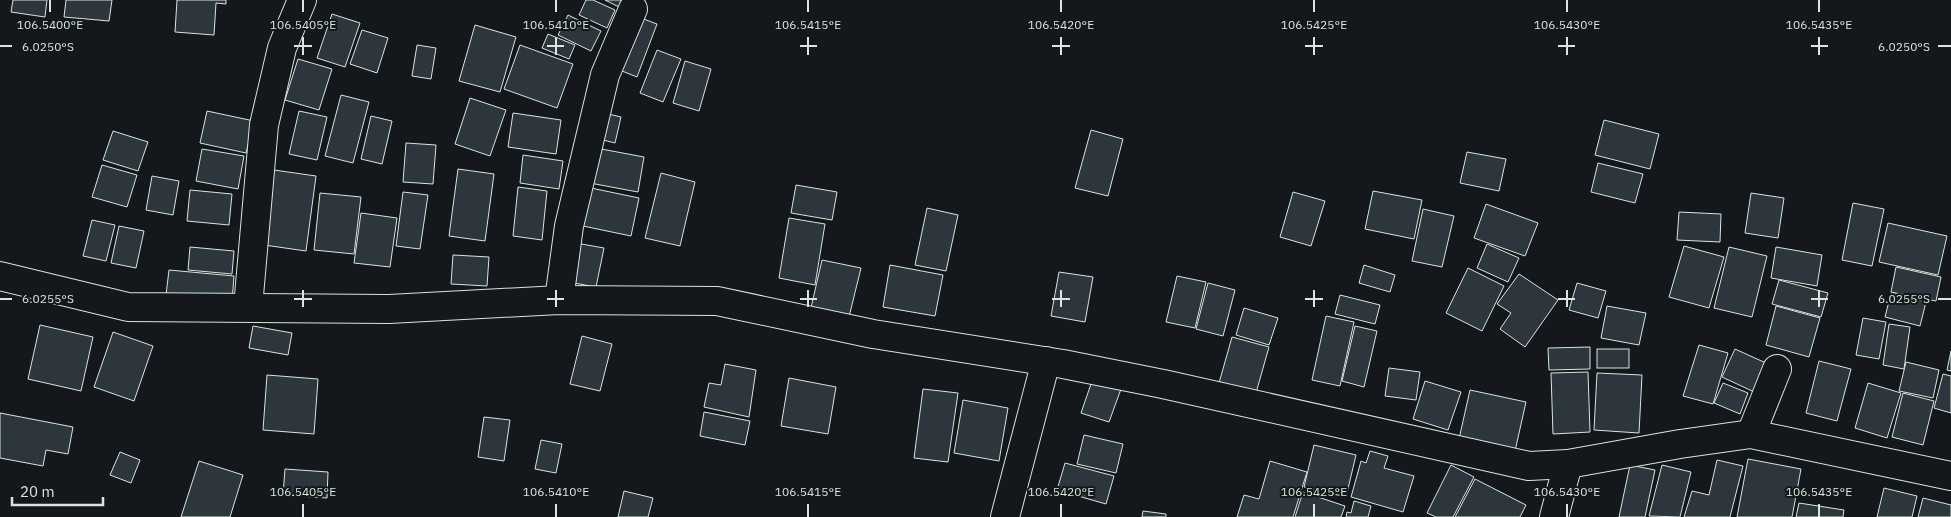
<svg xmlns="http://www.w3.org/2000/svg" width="1951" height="517" viewBox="0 0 1951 517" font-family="'IBM Plex Sans',sans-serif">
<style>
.building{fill:#2c363c;stroke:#d8e6dc}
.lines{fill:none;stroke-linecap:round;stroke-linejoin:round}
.minor-casing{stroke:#d8e6dc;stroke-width:30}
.minor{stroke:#14181c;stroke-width:28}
.ticks{fill:none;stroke:#d8e6dc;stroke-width:2}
.ticks-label{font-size:12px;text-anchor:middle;fill:#d8e6dc;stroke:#14181c;stroke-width:4;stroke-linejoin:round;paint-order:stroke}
</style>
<rect width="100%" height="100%" fill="#14181c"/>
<!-- building -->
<g class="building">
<path d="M13 0H47L45 17 11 12Z"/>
<path d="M66 0H112L109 21 64 17Z"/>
<path d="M177 0H226V4L216 3 214 35 175 32Z"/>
<path d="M586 0H593L615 10 607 28 579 15Z"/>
<path d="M605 0H631L625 10Z"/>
<path d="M332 14 360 23 345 67 317 58Z"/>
<path d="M568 15 601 31 591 51 558 35Z"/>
<path d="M633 15 657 24 637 77 612 67Z"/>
<path d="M475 25 516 37 500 92 459 81Z"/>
<path d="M362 30 388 38 377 73 350 64Z"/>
<path d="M548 34 575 45 569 59 542 48Z"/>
<path d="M417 45 436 48 431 79 412 76Z"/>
<path d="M520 45 573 64 557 108 504 89Z"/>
<path d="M657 50 681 59 663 102 640 93Z"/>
<path d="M298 59 332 69 319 110 285 100Z"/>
<path d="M685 61 711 69 699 111 673 103Z"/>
<path d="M341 95 369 102 353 163 325 156Z"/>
<path d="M470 98 506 110 490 156 455 144Z"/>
<path d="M207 111 254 121 246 153 200 143Z"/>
<path d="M299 111 327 117 317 160 289 154Z"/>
<path d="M513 113 561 120 556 154 508 147Z"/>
<path d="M604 113 621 117 615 143 599 139Z"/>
<path d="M371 116 392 121 382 164 361 159Z"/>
<path d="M1604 120 1659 134 1650 169 1595 155Z"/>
<path d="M1091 130 1123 139 1108 196 1075 188Z"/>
<path d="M113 131 148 142 138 171 103 160Z"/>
<path d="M406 143 436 145 433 184 403 182Z"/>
<path d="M596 148 644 157 638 192 590 183Z"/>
<path d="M202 149 244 156 238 189 196 181Z"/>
<path d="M1467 152 1506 159 1499 191 1460 183Z"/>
<path d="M523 155 563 161 559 189 520 183Z"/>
<path d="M1598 163 1643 174 1635 203 1591 192Z"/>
<path d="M102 165 137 175 127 207 92 197Z"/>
<path d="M458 169 494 174 485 241 449 236Z"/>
<path d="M274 170 316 176 306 251 264 245Z"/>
<path d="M661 173 695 182 680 246 645 238Z"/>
<path d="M152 176 179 181 173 215 146 210Z"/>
<path d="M796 185 837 192 832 220 791 213Z"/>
<path d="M518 187 547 191 542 240 513 236Z"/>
<path d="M591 188 639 198 631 236 583 226Z"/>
<path d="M190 190 232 194 229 225 187 221Z"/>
<path d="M1373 191 1422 200 1414 239 1365 229Z"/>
<path d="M403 192 428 195 420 249 396 246Z"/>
<path d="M1293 192 1325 201 1311 246 1280 237Z"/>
<path d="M320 193 361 197 354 254 314 250Z"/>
<path d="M1751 193 1784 198 1778 238 1745 233Z"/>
<path d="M1853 203 1884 209 1872 266 1842 260Z"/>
<path d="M1486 204 1538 223 1525 256 1474 238Z"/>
<path d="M927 208 958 215 946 271 915 265Z"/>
<path d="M1423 209 1454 216 1442 267 1412 261Z"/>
<path d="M1679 212 1721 214 1720 242 1677 240Z"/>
<path d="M361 213 397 218 390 267 354 263Z"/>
<path d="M789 218 825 224 815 285 779 278Z"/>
<path d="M92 220 115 225 106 261 83 256Z"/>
<path d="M1888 223 1947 236 1938 275 1879 262Z"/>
<path d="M119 226 144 231 136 268 111 263Z"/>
<path d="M570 242 604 248 596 287 563 281Z"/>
<path d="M1487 244 1519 258 1508 282 1477 268Z"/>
<path d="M1684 246 1724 257 1709 308 1669 297Z"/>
<path d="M190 247 234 251 232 274 188 270Z"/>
<path d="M1729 247 1767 256 1752 317 1714 308Z"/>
<path d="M1776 247 1822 255 1817 286 1771 278Z"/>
<path d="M453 255 489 257 487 286 451 284Z"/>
<path d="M822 260 861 268 848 321 810 312Z"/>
<path d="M890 265 943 275 935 316 883 307Z"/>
<path d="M1364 265 1395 275 1390 292 1359 283Z"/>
<path d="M1896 267 1941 277 1936 301 1891 292Z"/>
<path d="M1468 268 1504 286 1482 331 1446 313Z"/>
<path d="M169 270 234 276 232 301 166 295Z"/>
<path d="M1059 272 1093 277 1085 322 1051 316Z"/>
<path d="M1519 274 1558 300 1525 347 1500 329 1511 313 1497 304Z"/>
<path d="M1177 276 1206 282 1195 328 1166 322Z"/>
<path d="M1779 280 1828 293 1821 317 1772 304Z"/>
<path d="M1208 283 1235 290 1223 336 1196 329Z"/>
<path d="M1577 283 1606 291 1598 318 1569 310Z"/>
<path d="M1891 293 1926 302 1920 326 1885 317Z"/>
<path d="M1340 295 1380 305 1375 324 1335 314Z"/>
<path d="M1607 306 1646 313 1639 345 1601 338Z"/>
<path d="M1776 306 1820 318 1809 357 1766 345Z"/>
<path d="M1244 308 1278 318 1269 345 1236 335Z"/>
<path d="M1326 316 1354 322 1340 386 1312 380Z"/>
<path d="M1863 318 1886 322 1879 359 1856 355Z"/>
<path d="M1889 324 1910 327 1904 369 1883 365Z"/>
<path d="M40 325 93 337 81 391 28 379Z"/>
<path d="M253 326 292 333 288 355 249 348Z"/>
<path d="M1355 326 1377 331 1364 387 1342 381Z"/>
<path d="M113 332 153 346 134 401 94 387Z"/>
<path d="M582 336 612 344 600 391 570 384Z"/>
<path d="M1232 337 1269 347 1256 393 1219 383Z"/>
<path d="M1699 345 1728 353 1713 404 1683 396Z"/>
<path d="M1590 347V369L1549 370 1548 348Z"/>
<rect x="1597" y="349" width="32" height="19"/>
<path d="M1735 349 1777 368 1765 397 1722 377Z"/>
<path d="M1951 351V371L1947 370Z"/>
<path d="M1819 361 1851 369 1837 421 1806 413Z"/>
<path d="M1906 362 1939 370 1933 398 1899 391Z"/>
<path d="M725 364 756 370 749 417 704 407 709 383 721 385Z"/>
<path d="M1389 368 1420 372 1416 400 1385 396Z"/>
<path d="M1588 372 1590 432 1553 434 1551 373Z"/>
<path d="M1597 373 1642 375 1639 433 1594 430Z"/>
<path d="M1943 374 1951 376V413L1934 408Z"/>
<path d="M267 375 318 379 314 434 263 430Z"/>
<path d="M789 378 836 387 828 434 781 426Z"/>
<path d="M1093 378 1121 389 1109 422 1081 413Z"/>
<path d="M1425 381 1461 392 1448 430 1413 419Z"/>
<path d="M1723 383 1748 393 1740 414 1714 403Z"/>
<path d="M1868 383 1901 393 1887 438 1855 428Z"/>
<path d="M923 389 958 393 948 462 914 458Z"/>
<path d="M1470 390 1526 402 1515 451 1459 439Z"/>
<path d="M1903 393 1934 401 1923 445 1892 437Z"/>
<path d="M963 400 1008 408 999 461 954 453Z"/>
<path d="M704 412 750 421 745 445 700 436Z"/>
<path d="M0 413 73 427 68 454 46 450 43 466 0 458Z"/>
<path d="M484 417 510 420 504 461 478 457Z"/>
<path d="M1084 435 1123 444 1116 473 1077 464Z"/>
<path d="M541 440 562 444 556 473 535 469Z"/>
<path d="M1314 445 1356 455 1346 497 1304 487Z"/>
<path d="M1370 451 1388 456 1384 468 1414 476 1403 512 1351 497 1361 461 1366 463Z"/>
<path d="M120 452 140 460 131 483 110 475Z"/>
<path d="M1748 459 1801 469 1792 517H1737Z"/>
<path d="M1717 460 1743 466 1730 517H1684L1692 491 1709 495Z"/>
<path d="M199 461 243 475 230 517H181Z"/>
<path d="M1270 461 1307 472 1293 517H1237L1244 495 1259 499Z"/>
<path d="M1065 463 1114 476 1106 504 1057 490Z"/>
<path d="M1451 465 1474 477 1453 517H1436L1427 513Z"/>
<path d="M1630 465 1655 470 1645 517H1619Z"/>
<path d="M1662 465 1691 472 1680 517 1649 516Z"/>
<path d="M285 469 328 472 327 498 283 495Z"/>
<path d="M1475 479 1526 505 1520 517H1455Z"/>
<path d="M1884 488 1917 496 1912 517H1877Z"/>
<path d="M624 491 653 498 648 517H618Z"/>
<path d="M1303 492 1345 506 1341 517H1295Z"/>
<path d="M1923 498 1951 505V517H1918Z"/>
<path d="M1354 501 1371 506 1368 517H1346L1347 512 1351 513Z"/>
<path d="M1799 503 1844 510 1843 517H1796Z"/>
<path d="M1143 511 1166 514V517H1142Z"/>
</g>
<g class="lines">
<!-- minor casing -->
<g class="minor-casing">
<g id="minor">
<path d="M0 276 128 307 389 309 559 300 717 301 873 334 1063 364 1163 384 1529 466 1568 464 1680 444 1751 434 1951 476"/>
<path d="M559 300 569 226 605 75 633 9"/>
<path d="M248 307 264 125 282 48 302 0"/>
<path d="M1751 434 1777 369"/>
<path d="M1005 517 1046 361"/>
<path d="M1554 517 1568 464"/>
</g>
</g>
<!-- minor -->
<use href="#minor" class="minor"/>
</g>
<!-- ticks -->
<path class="ticks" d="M50 0V12M303 0V12M556 0V12M808 0V12M1061 0V12M1314 0V12M1567 0V12M1819 0V12M303 37V55M556 37V55M808 37V55M1061 37V55M1314 37V55M1567 37V55M1819 37V55M0 46H12M294 46H312M547 46H564M800 46H817M1052 46H1070M1305 46H1323M1558 46H1575M1811 46H1828M1938 46H1951M303 290V307M556 290V307M808 290V307M1061 290V307M1314 290V307M1567 290V307M1819 290V307M0 299H12M294 299H312M547 299H564M800 299H817M1052 299H1070M1305 299H1323M1558 299H1575M1811 299H1828M1938 299H1951M303 504V517M556 504V517M808 504V517M1061 504V517M1314 504V517M1567 504V517M1819 504V517"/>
<g class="ticks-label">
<text x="50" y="29">106.5400°E</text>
<text x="303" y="29">106.5405°E</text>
<text x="556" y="29">106.5410°E</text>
<text x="808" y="29">106.5415°E</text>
<text x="1061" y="29">106.5420°E</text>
<text x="1314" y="29">106.5425°E</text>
<text x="1567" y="29">106.5430°E</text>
<text x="1819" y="29">106.5435°E</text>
<text x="48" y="51">6.0250°S</text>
<text x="1904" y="51">6.0250°S</text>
<text x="48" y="303">6.0255°S</text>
<text x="1904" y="303">6.0255°S</text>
<text x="303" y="496">106.5405°E</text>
<text x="556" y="496">106.5410°E</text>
<text x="808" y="496">106.5415°E</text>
<text x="1061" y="496">106.5420°E</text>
<text x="1314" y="496">106.5425°E</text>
<text x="1567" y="496">106.5430°E</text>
<text x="1819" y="496">106.5435°E</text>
</g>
<!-- scale -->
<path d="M12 497v8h91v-8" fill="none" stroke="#d8e6dc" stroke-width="2.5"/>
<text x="20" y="497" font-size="15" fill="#d8e6dc" stroke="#14181c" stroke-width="4" paint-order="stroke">20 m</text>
</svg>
